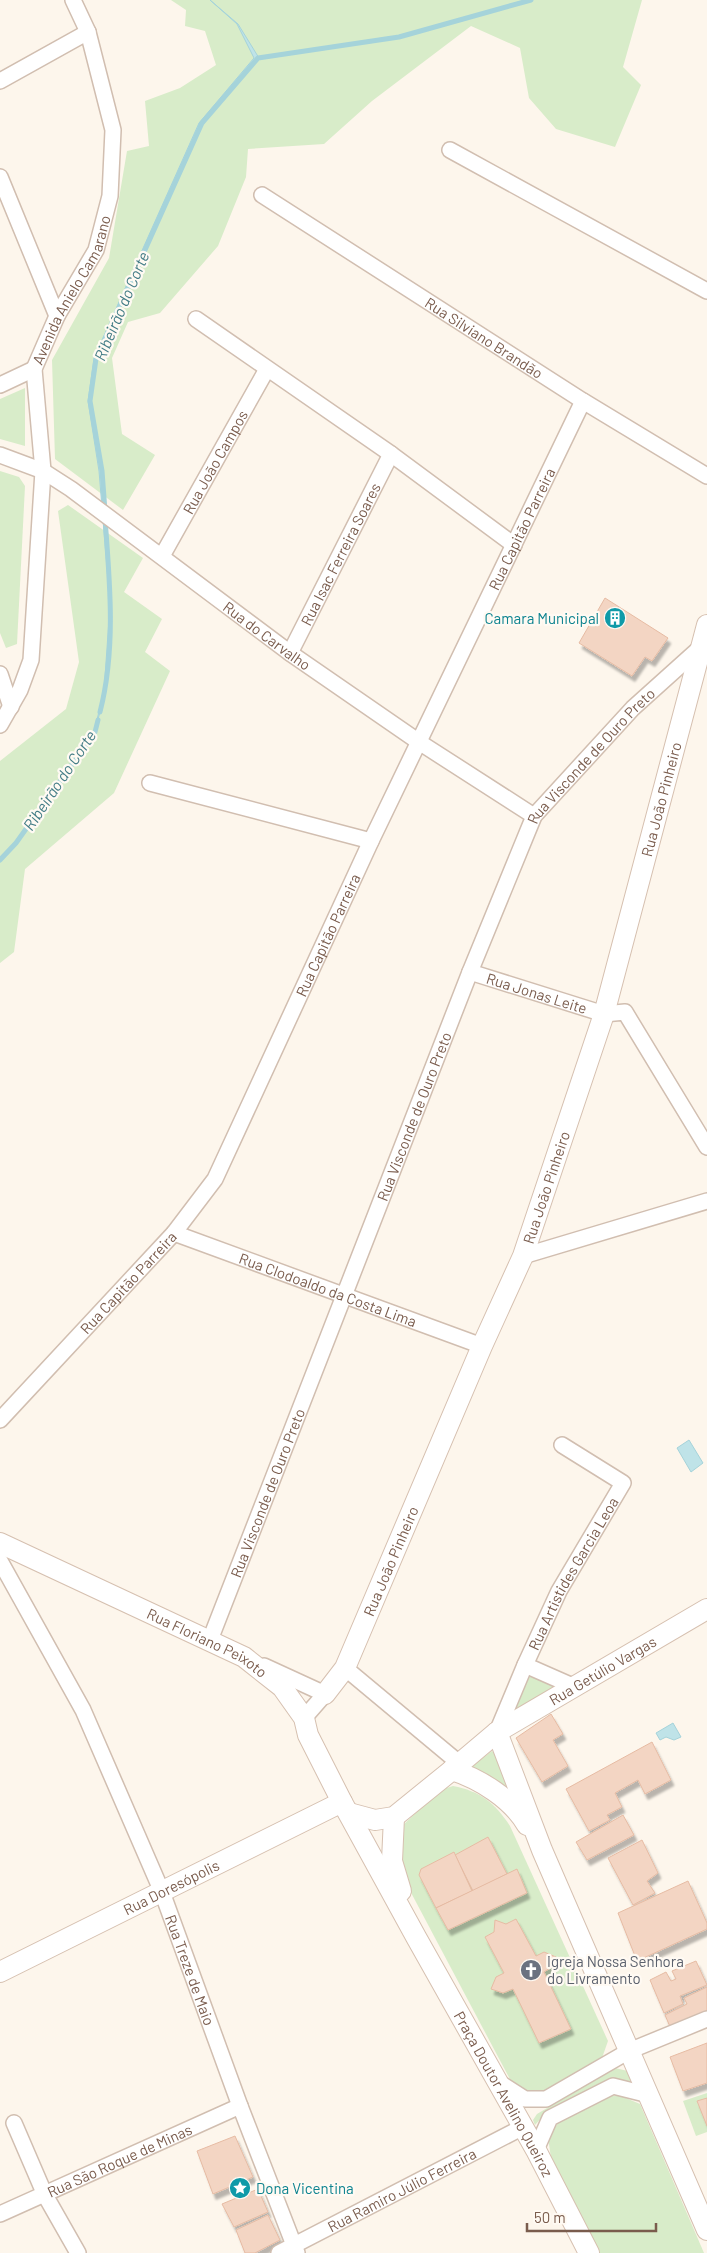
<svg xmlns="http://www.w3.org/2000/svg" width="707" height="2253" viewBox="0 0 707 2253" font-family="Barlow,sans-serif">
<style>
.green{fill:#d8ecc9}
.water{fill:#bfe3e8;stroke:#a5d3da}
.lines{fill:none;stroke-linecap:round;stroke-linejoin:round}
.stream{stroke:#a5d3da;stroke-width:5}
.building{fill:#f3d5c3;stroke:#e6bba3;filter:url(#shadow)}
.street-casing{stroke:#d1beb0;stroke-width:18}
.secondary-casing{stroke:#d6c0b0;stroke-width:22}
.street{stroke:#fff;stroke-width:15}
.secondary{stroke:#fff;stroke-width:20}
.labels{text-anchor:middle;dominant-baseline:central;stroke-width:4.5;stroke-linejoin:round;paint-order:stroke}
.street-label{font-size:15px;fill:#7a5c4d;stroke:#fffaf3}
.culture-label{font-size:15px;fill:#0d838f;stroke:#fffaf3;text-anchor:end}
.worship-label{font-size:15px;fill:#5b616d;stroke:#fffaf3;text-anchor:start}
.water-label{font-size:16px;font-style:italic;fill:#437c86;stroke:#fffaf3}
</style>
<defs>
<filter id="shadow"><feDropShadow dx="3" dy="5.5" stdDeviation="1" flood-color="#0004"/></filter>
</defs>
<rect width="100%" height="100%" fill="#fdf6ec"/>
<!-- green -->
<g class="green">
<path d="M171 0H642L623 67 641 85 615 147 556 129 529 98 520 48 471 26 372 101 324 144 248 149 246 177 218 246 160 313 128 322 112 358 122 434 155 455 123 510 55 459 52 360 109 258 127 151 149 146 145 101 180 88 216 65 205 31 185 26 186 10Z"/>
<path d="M25 388V446L0 439V399Z"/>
<path d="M0 471 19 477 25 486 17 644 6 648 0 633Z"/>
<path d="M68 505 143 558 124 592 162 619 145 652 170 671 114 793 25 869 14 952 0 963V761L66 709 79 662 58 511Z"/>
<path d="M529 1672 560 1687 521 1712 512 1708Z"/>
<path d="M492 1751 499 1758 515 1800 467 1770Z"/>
<path d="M453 1786C480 1791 495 1803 510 1826L608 2041 602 2058 541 2093H526L513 2085 399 1870 402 1826 440 1790Z"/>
<path d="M615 2068 632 2072 630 2082 612 2078 543 2116 535 2125 533 2120 537 2114Z"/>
<path d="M707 2093V2132L696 2136 683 2101Z"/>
<path d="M610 2096H621L640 2104 704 2253H598L552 2164 548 2138 558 2123Z"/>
</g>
<!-- water -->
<g class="water">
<path d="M210 0 238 24 259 58 399 37 531 0 399 37 258 58 202 123 96 359 90 401 102 471 111 605 105 691 95 732 16 843 0 860 16 842 94 732 104 691 110 605 99 471 88 401 94 358 199 123 254 58 237 24Z"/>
<path d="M689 1440 703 1463 691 1472 677 1448Z"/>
<path d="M673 1723 681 1737 674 1740 666 1737 660 1740 656 1733Z"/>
</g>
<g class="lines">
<!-- stream -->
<g class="stream">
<path d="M105 511 102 471 90 401 96 359 202 123 258 58 399 37 531 0"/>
<path d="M100 712C116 650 110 583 105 519"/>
<path d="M0 860 16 843 95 732 98 720"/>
</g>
</g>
<!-- building -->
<g class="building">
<path d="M605 598 668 638 652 661 645 657 632 676 579 643Z"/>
<path d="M551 1714 563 1734 553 1740 568 1766 542 1782 516 1738Z"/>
<path d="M652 1742 671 1780 645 1794 638 1780 615 1793 622 1807 607 1815 610 1820 589 1831 566 1789Z"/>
<path d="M623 1815 634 1835 587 1860 576 1842Z"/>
<path d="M488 1837 507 1874 473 1891 455 1855Z"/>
<path d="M642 1840 658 1873 647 1881 655 1893 633 1905 608 1858Z"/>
<path d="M454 1852 472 1891 436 1908 419 1875 421 1869Z"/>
<path d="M517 1869 527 1893 448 1930 436 1908Z"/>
<path d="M688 1881 707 1923V1929L637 1961 618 1913Z"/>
<path d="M516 1919 536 1956 544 1952 556 1957 552 1967 544 1972 571 2029 539 2043 513 1989 503 1993 491 1989 496 1977 504 1973 485 1937 494 1932 495 1920 506 1924Z"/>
<path d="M696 1961 707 1985 680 1996 683 2004 664 2013 650 1980 666 1972 671 1981 676 1979 672 1971Z"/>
<path d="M707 1987V2014L671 2029 665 2015 687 2004 684 1998Z"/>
<path d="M707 2043V2083L683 2091 670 2057Z"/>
<path d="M707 2098V2126L697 2101Z"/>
<path d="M235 2136 253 2177 213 2194 197 2151Z"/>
<path d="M258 2189 268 2212 234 2227 222 2204Z"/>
<path d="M268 2215 280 2240 255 2253H245L236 2230Z"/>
</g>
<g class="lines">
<!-- street casing -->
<g class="street-casing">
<g id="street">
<path d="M0 81 88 32"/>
<path d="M450 150 707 291"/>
<path d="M0 177 57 316"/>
<path id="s1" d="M262 195 583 401 707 476"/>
<path d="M196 319 391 454 514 545"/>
<path d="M0 385 34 369"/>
<path id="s2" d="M0 455 43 471 71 489 290 653 419 742 534 816"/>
<path id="s3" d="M162 556 267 369"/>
<path id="s4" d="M290 653 391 454"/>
<path d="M0 674 11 707"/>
<path id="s5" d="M0 725 20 690 31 660 43 471 34 369 57 316 96 250 110 196 113 130 88 32 73 0"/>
<path d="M150 783 371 841"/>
<path id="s6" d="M470 972 604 1014 625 1012 707 1147"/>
<path id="s7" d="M174 1233 482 1346"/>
<path d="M523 1256 707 1201"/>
<path id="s8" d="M0 1420 174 1233 215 1179 371 841 583 401"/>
<path id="s9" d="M0 1561 83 1710 162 1892 240 2106 297 2253"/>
<path id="s10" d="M210 1640 470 972 534 816 633 708 702 646"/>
<path d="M525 1665 575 1687"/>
<path d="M264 1666 325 1694 304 1718"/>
<path d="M345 1668 459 1763"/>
<path id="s11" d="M497 1732 525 1665 559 1591 623 1483 562 1445"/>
<path d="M500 2083 525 2099H546L629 2051 707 2019"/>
<path d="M14 2123 45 2195 78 2253"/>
<path d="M536 2150 550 2118 613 2086 649 2095"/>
<path id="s12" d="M0 2214 240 2106"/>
<path id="s13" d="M279 2253 523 2127"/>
</g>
</g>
<!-- secondary casing -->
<g class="secondary-casing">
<g id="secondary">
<path id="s14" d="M0 1543 244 1657 282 1687 304 1718 308 1735 342 1802 416 1937 536 2150 589 2253"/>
<path id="s15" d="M325 1694 345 1668 482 1346 523 1256 604 1014 707 625"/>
<path d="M497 1732 542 1850 707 2230"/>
<path id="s16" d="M452 1770 497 1732 707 1609"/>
<path d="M349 1813 375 1820 394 1817 452 1770C480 1779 512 1799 527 1825"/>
<path d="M394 1817 392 1861 401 1891"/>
<path id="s17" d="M0 1972 342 1802"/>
</g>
</g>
<!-- street -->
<use href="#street" class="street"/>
<!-- secondary -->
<use href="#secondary" class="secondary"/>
</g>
<!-- icons -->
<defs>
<g id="building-disc" transform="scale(1.125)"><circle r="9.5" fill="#0f9aa8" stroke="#fffaf3"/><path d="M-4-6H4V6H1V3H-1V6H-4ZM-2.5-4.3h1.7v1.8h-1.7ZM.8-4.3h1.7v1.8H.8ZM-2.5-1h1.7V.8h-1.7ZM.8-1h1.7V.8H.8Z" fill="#fff"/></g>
<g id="church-disc" transform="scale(1.125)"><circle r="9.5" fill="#6b7280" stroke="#fffaf3"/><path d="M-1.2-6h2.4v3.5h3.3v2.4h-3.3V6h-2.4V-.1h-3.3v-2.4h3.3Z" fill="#fff"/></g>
<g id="sight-disc" transform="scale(1.125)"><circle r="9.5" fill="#0f9aa8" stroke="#fffaf3"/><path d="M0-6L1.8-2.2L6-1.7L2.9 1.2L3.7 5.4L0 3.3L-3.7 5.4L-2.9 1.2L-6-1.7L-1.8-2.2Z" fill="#fff"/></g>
</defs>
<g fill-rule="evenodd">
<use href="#building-disc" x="615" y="618"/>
<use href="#church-disc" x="531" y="1970"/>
<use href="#sight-disc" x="240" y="2188"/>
</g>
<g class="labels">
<!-- street labels -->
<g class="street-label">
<text stroke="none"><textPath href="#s5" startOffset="452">Avenida Anielo Camarano</textPath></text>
<text stroke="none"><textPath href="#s1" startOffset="264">Rua Silviano Brandão</textPath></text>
<text stroke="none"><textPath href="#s3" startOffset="108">Rua João Campos</textPath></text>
<text stroke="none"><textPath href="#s8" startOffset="1042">Rua Capitão Parreira</textPath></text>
<text stroke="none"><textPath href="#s4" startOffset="111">Rua Isac Ferreira Soares</textPath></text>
<text stroke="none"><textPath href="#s2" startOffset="324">Rua do Carvalho</textPath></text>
<text stroke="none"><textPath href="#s10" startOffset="968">Rua Visconde de Ouro Preto</textPath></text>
<text stroke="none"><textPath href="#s15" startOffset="959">Rua João Pinheiro</textPath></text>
<text stroke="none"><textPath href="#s8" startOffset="592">Rua Capitão Parreira</textPath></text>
<text stroke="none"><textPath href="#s6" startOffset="70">Rua Jonas Leite</textPath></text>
<text stroke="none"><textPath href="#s10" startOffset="562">Rua Visconde de Ouro Preto</textPath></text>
<text stroke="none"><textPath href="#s15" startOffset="554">Rua João Pinheiro</textPath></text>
<text stroke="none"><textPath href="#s8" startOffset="188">Rua Capitão Parreira</textPath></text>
<text stroke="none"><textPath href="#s7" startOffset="164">Rua Clodoaldo da Costa Lima</textPath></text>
<text stroke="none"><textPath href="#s10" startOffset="158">Rua Visconde de Ouro Preto</textPath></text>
<text stroke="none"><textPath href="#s15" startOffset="149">Rua João Pinheiro</textPath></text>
<text stroke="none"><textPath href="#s11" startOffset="176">Rua Artistides Garcia Leoa</textPath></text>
<text stroke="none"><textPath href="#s14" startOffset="230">Rua Floriano Peixoto</textPath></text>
<text stroke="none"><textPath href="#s16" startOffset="181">Rua Getúlio Vargas</textPath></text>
<text stroke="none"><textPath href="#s17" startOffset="191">Rua Doresópolis</textPath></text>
<text stroke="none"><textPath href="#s9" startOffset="452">Rua Treze de Maio</textPath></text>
<text stroke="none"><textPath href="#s14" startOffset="782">Praça Doutor Avelino Queiroz</textPath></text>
<text stroke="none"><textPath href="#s12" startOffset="131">Rua São Roque de Minas</textPath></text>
<text stroke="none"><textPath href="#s13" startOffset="138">Rua Ramiro Júlio Ferreira</textPath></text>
</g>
<!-- culture labels -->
<g class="culture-label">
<text x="599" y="618">Camara Municipal</text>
<text x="256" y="2188" text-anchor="start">Dona Vicentina</text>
</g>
<!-- worship labels -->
<g class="worship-label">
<text x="547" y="1961">Igreja Nossa Senhora<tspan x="547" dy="17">do Livramento</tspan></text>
</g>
<!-- water labels -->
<g class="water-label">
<text transform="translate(121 306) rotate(-67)">Ribeirão do Corte</text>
<text transform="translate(59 780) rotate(-56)">Ribeirão do Corte</text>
</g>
</g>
<!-- scale -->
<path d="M527 2223v8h129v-8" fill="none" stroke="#7a5c4d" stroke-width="2.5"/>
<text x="534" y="2223" font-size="15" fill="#7a5c4d" stroke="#fffaf3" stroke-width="4" paint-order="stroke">50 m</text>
</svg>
